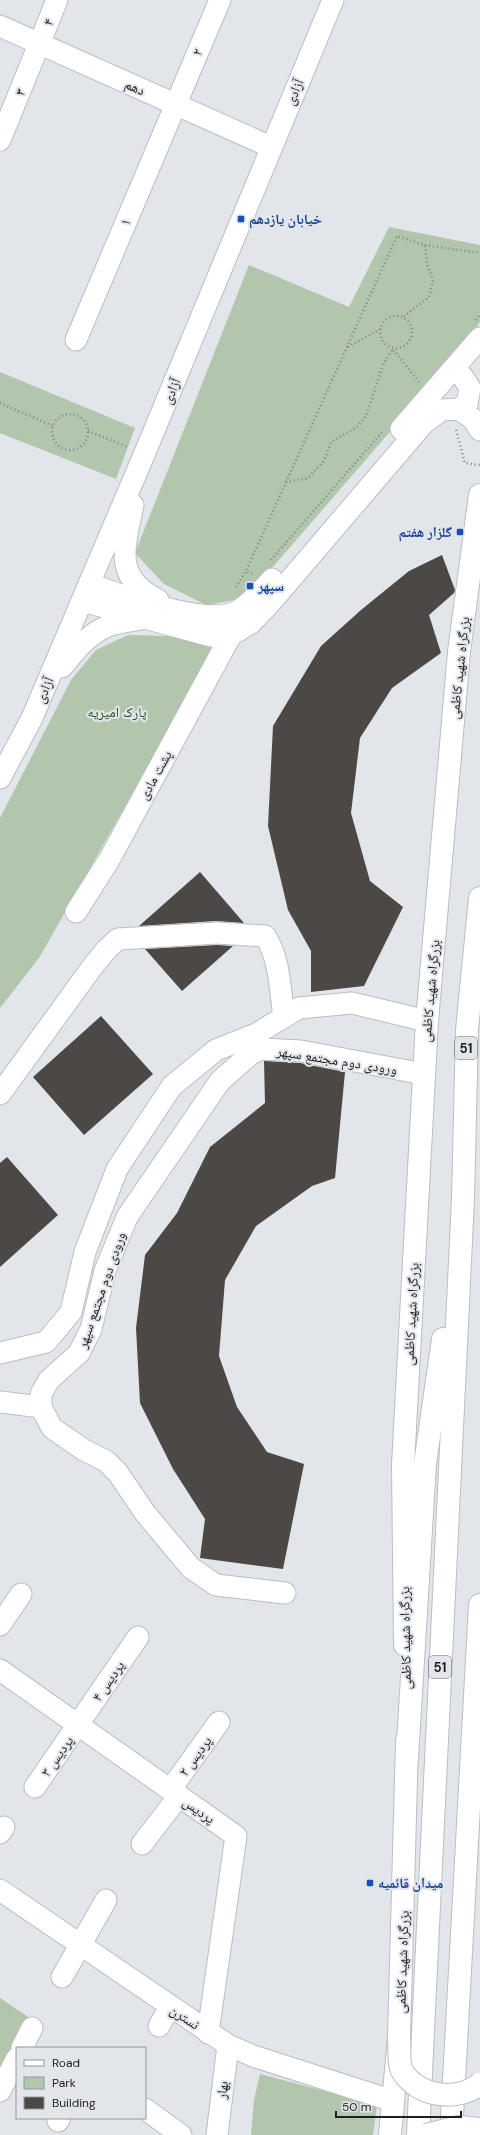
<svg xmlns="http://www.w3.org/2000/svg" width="480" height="2135" viewBox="0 0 480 2135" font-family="'DM Sans','Noto Naskh Arabic',sans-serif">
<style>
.green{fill:#b1c6ad}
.building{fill:#4c4845}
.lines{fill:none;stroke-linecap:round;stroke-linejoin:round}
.minor-casing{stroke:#babec2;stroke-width:23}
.major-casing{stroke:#babec2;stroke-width:24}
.highway-casing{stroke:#babec2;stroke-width:24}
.path{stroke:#828488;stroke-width:2.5;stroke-dasharray:1 3;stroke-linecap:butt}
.minor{stroke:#fff;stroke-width:21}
.major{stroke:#fff;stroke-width:22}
.highway{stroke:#fff;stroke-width:22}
.major-bridge-casing{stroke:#babec2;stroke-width:24;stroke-linecap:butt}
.major-bridge{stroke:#fff;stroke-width:22}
.transit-dot{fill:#1a4fb4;stroke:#e2e5ea;stroke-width:1.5}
.labels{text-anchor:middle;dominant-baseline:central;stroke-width:4;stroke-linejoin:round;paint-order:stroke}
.shield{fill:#e2e5ea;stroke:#595a5d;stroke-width:1}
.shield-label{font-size:13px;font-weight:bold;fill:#1e1f21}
.street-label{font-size:14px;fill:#1e1f21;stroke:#e2e5ea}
.transit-label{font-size:14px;font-weight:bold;fill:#164399;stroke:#e2e5ea;text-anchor:start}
.park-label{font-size:14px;fill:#244c1f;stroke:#e2e5ea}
</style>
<rect width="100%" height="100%" fill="#e2e5ea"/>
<!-- green -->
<g class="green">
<path d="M389 227 480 245V322L395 426 246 598 206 605 164 584 135 553 249 265 349 307Z"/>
<path d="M0 372 135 428 116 479 0 433Z"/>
<path d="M128 635 167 636 217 644 39 958 0 1008V818L71 680 96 650Z"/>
<path d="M0 1998 31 2019 0 2078Z"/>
<path d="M260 2074 377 2105 373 2135H251L254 2100Z"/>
</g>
<!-- building -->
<g class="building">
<path d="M442 555 455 590 454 593 429 615 441 653 392 688 360 738 351 813 370 881 403 907 364 986 311 992V951L288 910 268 826 273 726 321 646 361 610 409 571Z"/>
<path d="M200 872 244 923 216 921 139 926Z"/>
<path d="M217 945 233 946 182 991 145 949Z"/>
<path d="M101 1016 153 1074 84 1135 33 1077Z"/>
<path d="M264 1061 300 1063 345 1072 335 1178 312 1186 256 1226 225 1280 219 1356 237 1407 267 1452 304 1464 283 1569 200 1558 205 1519 173 1469 140 1403 136 1328 145 1255 177 1213 210 1147 265 1103Z"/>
<path d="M7 1157 58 1215 0 1267V1163Z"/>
</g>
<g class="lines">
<!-- minor casing -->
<g class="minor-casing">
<g id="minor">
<path d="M0 26 271 147"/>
<path d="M0 140 57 0"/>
<path d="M76 340 220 0"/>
<path d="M458 409 473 419 480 430"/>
<path d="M401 429 480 338"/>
<path d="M133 505C125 546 112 577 158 600"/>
<path d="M89 584C122 595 210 629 239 610 252 602 262 590 272 579"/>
<path d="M82 601 211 636 231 635 251 623 272 601 424 423 442 410 458 409 467 404 470 388 462 376 451 371"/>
<path d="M62 667C75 651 88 634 108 626 118 622 131 621 141 619"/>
<path d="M0 778 32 718 141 462 333 0"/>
<path d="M76 912 109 860 231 635V623"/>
<path d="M0 1094 93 966 107 949 118 939 217 933 265 936C280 958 280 991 284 1017"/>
<path d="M0 1353 46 1342 71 1312 85 1252 117 1169 172 1086 216 1050 256 1034 299 1008 352 1003 427 1021"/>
<path d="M0 1402 41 1407"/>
<path d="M285 1593 216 1585 191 1568 145 1513 118 1473 106 1461 84 1450 52 1428 41 1407V1394L49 1380 79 1353 91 1329 105 1271 127 1217 220 1081 252 1053 262 1049 301 1051 424 1074"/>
<path d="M0 1625 21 1594"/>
<path d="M0 1670 236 1836 208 2033"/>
<path d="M35 1787 138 1637"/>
<path d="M170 1790 219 1722"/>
<path d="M0 1833 4 1827"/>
<path d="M142 1844 179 1796"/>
<path d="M0 1890 228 2045 253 2056 393 2101"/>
<path d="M62 1977 106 1900"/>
<path d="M159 2026 170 2007"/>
<path d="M22 2048 32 2028"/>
<path d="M0 2091 17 2058"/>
<path d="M145 2109 181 2135"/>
<path d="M58 2121 60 2118"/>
<path d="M217 2135 228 2045"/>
</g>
</g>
<!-- major casing -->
<g class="major-casing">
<g id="major">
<path d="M405 1645 403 1465 427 1021 459 652 480 495"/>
<path d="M390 2135 399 2037 407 1741"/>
</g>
</g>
<!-- highway casing -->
<g class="highway-casing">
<g id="highway">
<path d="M407 1759 425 1464 443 1339"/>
<path d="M418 2135 463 1199 467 1030 480 898"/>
<path d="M451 2135 480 1605"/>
</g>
</g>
<!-- path -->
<g class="path">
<path d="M425 245 480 253"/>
<circle cx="396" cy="332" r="16"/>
<path d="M476 320 480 314"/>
<path d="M348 347 380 329"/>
<path d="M0 403 53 426"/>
<circle cx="70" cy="432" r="18"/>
<path d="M456 430 465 463 480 465"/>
<path d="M88 431 128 447"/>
<path d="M286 482 308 478 324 461 331 442 357 427 366 416 383 365 393 349 419 382"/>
<path d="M271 560 383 431"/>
<path d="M252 574 246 571 397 236 425 245 427 264 433 280 429 297 403 317"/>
<path d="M236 587 246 571"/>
</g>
<!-- minor -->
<use href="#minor" class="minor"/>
<!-- major -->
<use href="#major" class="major"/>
<!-- highway -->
<use href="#highway" class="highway"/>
<!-- major-bridge casing -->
<g class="major-bridge-casing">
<g id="major-bridge">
<path d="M399 2037C400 2046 398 2064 402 2071 418 2097 457 2102 480 2084"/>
<path d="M426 2135 459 2127 480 2129"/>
</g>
</g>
<!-- major-bridge -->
<use href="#major-bridge" class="major-bridge"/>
</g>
<!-- markers -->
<g class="transit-dot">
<rect x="237" y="215" width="8" height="8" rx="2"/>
<rect x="456" y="528" width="8" height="8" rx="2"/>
<rect x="246" y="582" width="8" height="8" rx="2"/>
<rect x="366" y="1879" width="8" height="8" rx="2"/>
</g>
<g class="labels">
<!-- shield labels -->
<g class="shield">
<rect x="455" y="1037" width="22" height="22" rx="3"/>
<rect x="429" y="1656" width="22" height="22" rx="3"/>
</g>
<g class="shield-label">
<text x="466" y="1048">51</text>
<text x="440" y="1667">51</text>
</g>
<!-- street labels -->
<g class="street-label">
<text transform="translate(48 22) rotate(-67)">۴</text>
<text transform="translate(197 52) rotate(-66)">۲</text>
<text transform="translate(135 87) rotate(24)">دهم</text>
<text transform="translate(20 92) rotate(-68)">۳</text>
<text transform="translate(294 92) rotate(-67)">آزادی</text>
<text transform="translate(125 222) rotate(-67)">۱</text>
<text transform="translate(171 391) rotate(-68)">آزادی</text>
<text transform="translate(459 668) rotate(-84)">بزرگراه شهید کاظمی</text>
<text transform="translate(44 690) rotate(-67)">آزادی</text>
<text transform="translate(155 775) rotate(-61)">پشت مادی</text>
<text transform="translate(430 991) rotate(-85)">بزرگراه شهید کاظمی</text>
<text transform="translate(337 1060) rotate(9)">ورودی دوم مجتمع سپهر</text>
<text transform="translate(101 1290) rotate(-71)">ورودی دوم مجتمع سپهر</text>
<text transform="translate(411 1314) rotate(-87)">بزرگراه شهید کاظمی</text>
<text transform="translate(405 1638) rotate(-91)">بزرگراه شهید کاظمی</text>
<text transform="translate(108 1681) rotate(-56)">پردیس ۴</text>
<text transform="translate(57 1756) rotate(-55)">پردیس ۳</text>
<text transform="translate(195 1756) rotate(-54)">پردیس ۲</text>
<text transform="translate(199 1810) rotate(35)">پردیس</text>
<text transform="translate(402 1962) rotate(-88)">بزرگراه شهید کاظمی</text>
<text transform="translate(185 2017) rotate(34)">نسترن</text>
<text transform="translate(222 2090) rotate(-83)">بهار</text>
</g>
<!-- transit labels -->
<g class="transit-label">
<text x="249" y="219">خیابان یازدهم</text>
<text x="452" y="532" text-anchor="end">گلزار هفتم</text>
<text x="258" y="586">سپهر</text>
<text x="378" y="1883">میدان قائمیه</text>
</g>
<!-- park labels -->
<g class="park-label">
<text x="117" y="712">پارک امیریه</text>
</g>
</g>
<!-- legend -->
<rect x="16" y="2047" width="130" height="72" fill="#e2e5ea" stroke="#94969a"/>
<rect x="24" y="2060" width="20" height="6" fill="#ffffff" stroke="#94969a"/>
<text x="52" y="2067" font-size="12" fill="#1e1f21">Road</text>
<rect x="24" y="2077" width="20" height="12" fill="#b1c6ad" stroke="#94969a"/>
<text x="52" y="2087" font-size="12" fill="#1e1f21">Park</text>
<rect x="24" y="2097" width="20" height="12" fill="#4c4845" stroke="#94969a"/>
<text x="52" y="2107" font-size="12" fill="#1e1f21">Building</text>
<!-- scale -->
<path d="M336 2111v6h125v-6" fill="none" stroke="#1e1f21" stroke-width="2"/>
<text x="342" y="2111" font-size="12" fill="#1e1f21" stroke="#e2e5ea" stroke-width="3" paint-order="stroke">50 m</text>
</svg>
